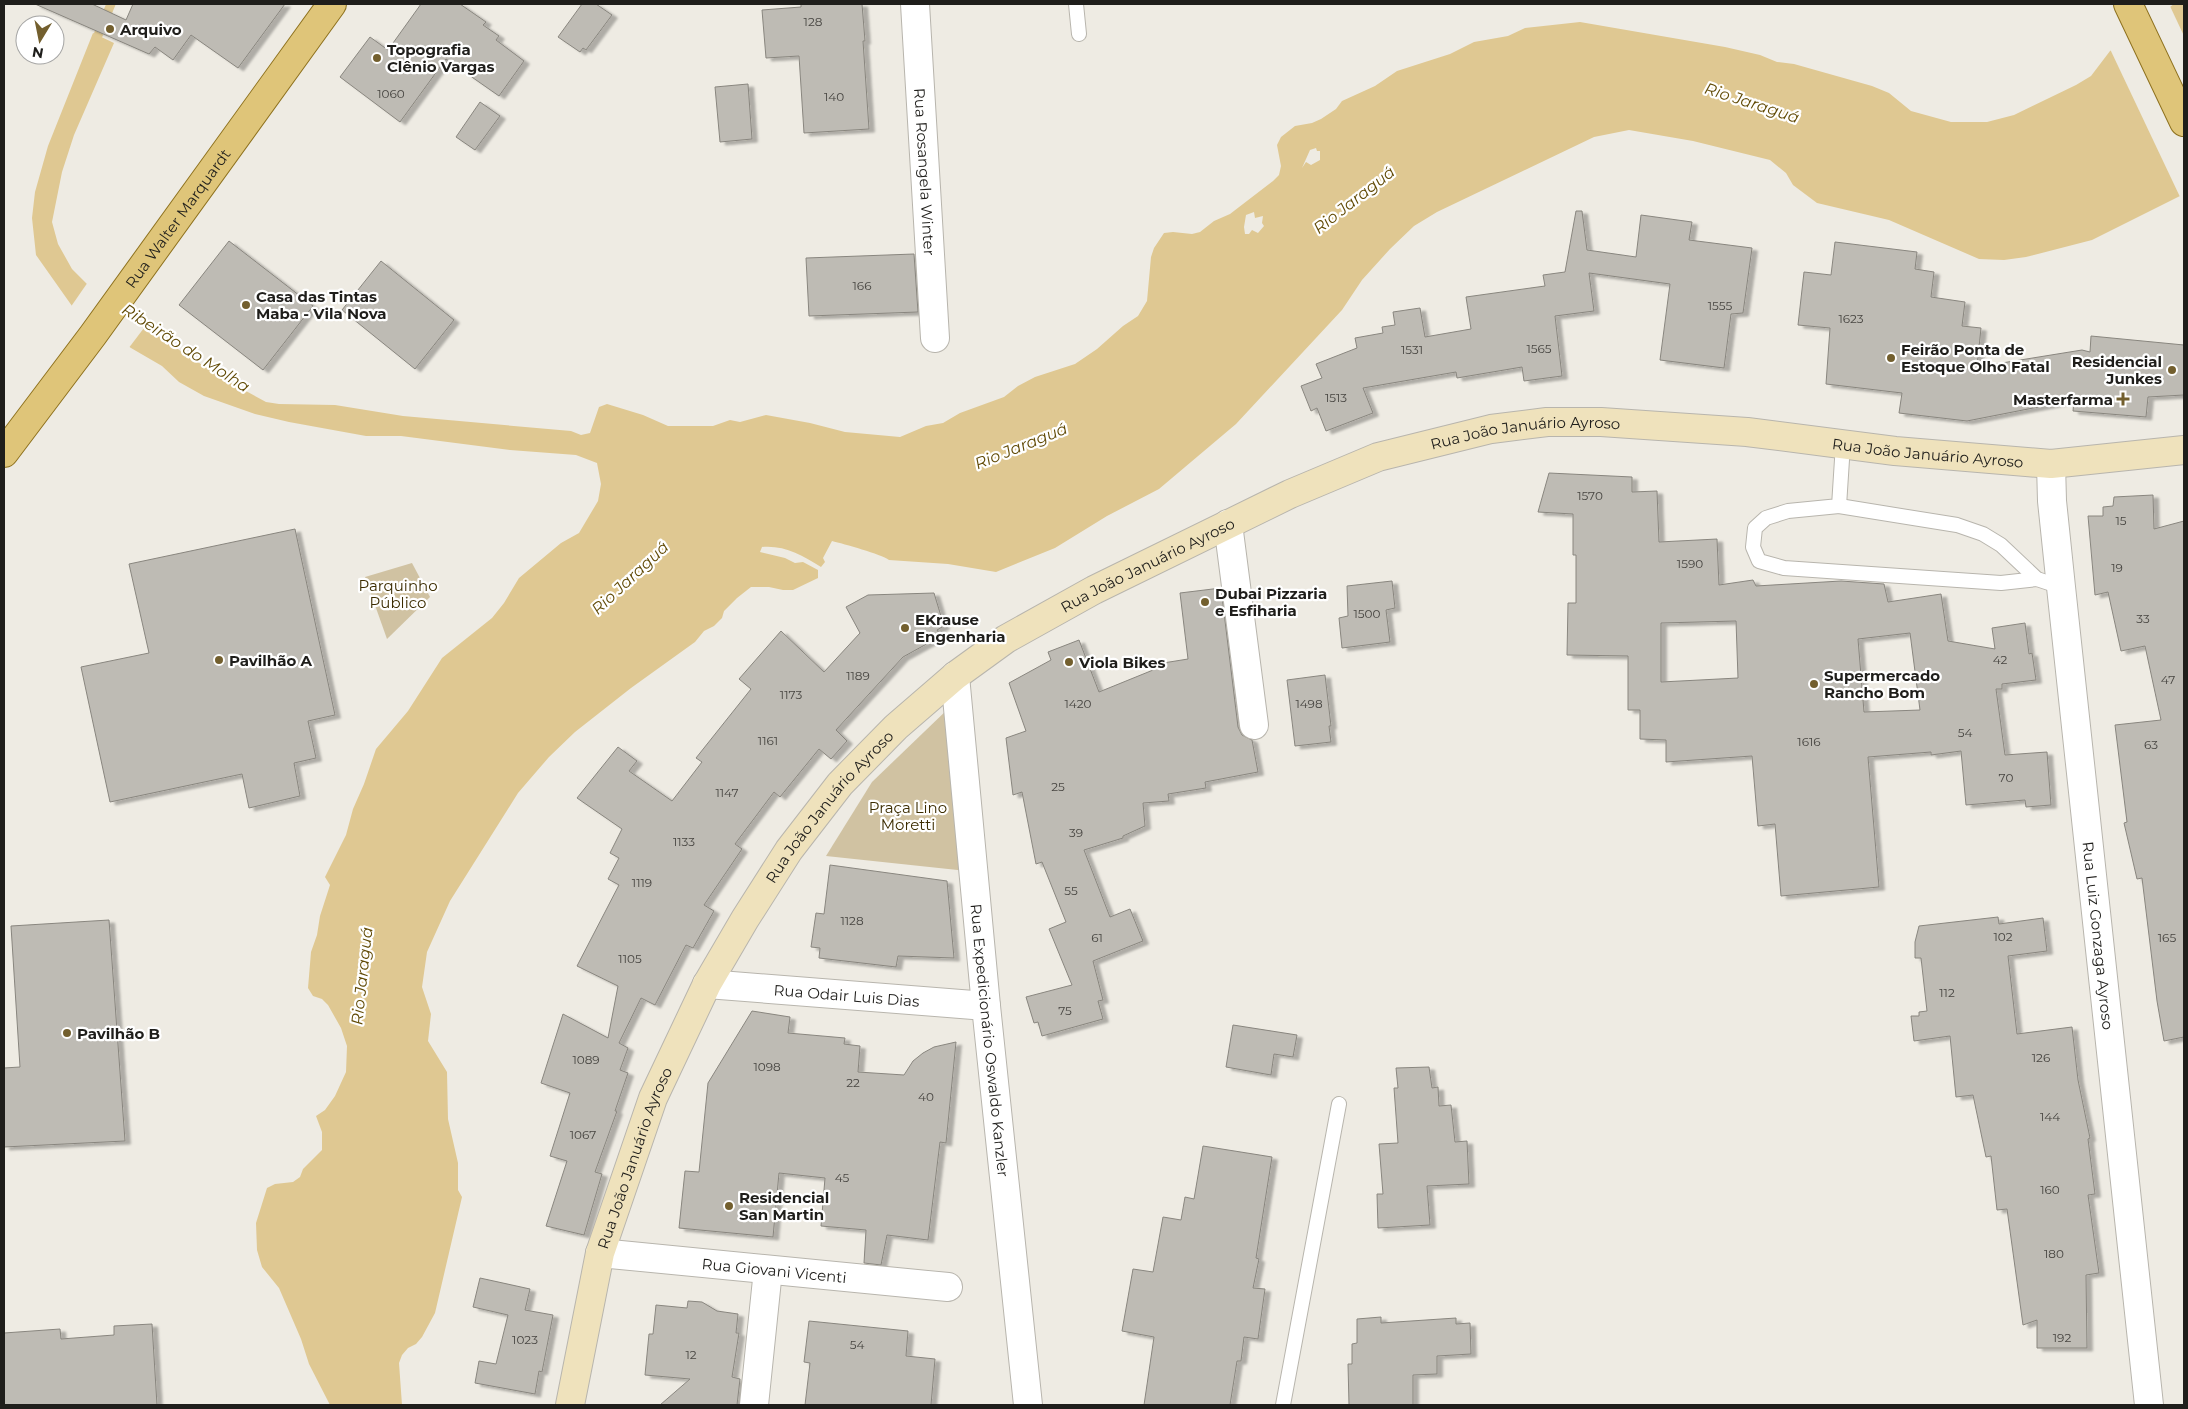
<svg xmlns="http://www.w3.org/2000/svg" width="2188" height="1409" viewBox="0 0 2188 1409" font-family="Montserrat,sans-serif">
<style>
.green{fill:#d0c2a2}
.water{fill:#dfc892;fill-rule:evenodd}
.pier{fill:#eeebe3}
.lines{fill:none;stroke-linecap:round;stroke-linejoin:round}
.stream{stroke:#dfc892;stroke-width:9}
.building{fill:#bebbb4;stroke:#89867f;fill-rule:evenodd;filter:url(#shadow)}
.lane-casing{stroke:#b8b5ad;stroke-width:16}
.street-casing{stroke:#b8b5ad;stroke-width:30}
.secondary-casing{stroke:#b8b5ad;stroke-width:30}
.primary-casing{stroke:#8e711e;stroke-width:30}
.lane{stroke:#fff;stroke-width:14}
.street{stroke:#fff;stroke-width:28}
.secondary{stroke:#efe2bc;stroke-width:28}
.primary{stroke:#dfc579;stroke-width:28}
.poi-dot{fill:#735f2e;stroke:#fff;stroke-width:2}
.labels{text-anchor:middle;dominant-baseline:central;stroke-width:4.5;stroke-linejoin:round;paint-order:stroke}
.number-label{font-size:12px;fill:#474541}
.poi-label{font-size:15px;font-weight:bold;fill:#1f1e1b;stroke:#fff;text-anchor:start}
.street-label{font-size:15px;fill:#1f1e1b;stroke:#fff}
.park-label{font-size:15px;fill:#3c2c00;stroke:#fff}
.water-label{font-size:16px;font-style:italic;fill:#614a05;stroke:#fff}
</style>
<defs>
<filter id="shadow"><feDropShadow dx="5.5" dy="3" stdDeviation="1" flood-color="#0004"/></filter>
</defs>
<rect width="100%" height="100%" fill="#eeebe3"/>
<!-- green -->
<g class="green">
<path d="M412 563 430 597 387 639 365 577Z"/>
<path d="M950 707 967 871 826 856 872 782Z"/>
</g>
<!-- water -->
<path class="water" d="M2174 4H2184V194L2092 240 2026 257 2004 260 1979 259 1889 220 1817 203 1793 185 1786 173 1770 160 1693 141 1629 130 1594 137 1437 212 1414 226 1390 249 1362 280 1342 310 1236 424 1159 489 1107 516 1055 548 996 572 948 564 889 560C881 554 844 544 832 541L823 558 825 562 821 567C802 555 784 545 762 547L760 552 785 558 795 563 803 562 818 570V578L793 590H783L769 587H751L737 598 724 611 722 618 714 626 704 631 695 642 631 688 575 732 549 757 518 793 450 901 427 952 422 987 431 1014 428 1041 447 1072 448 1119 458 1163V1190L462 1197 435 1313 422 1337 416 1344 408 1348 402 1355 399 1363 402 1405H330L309 1364 301 1339 279 1288 262 1267 257 1250 256 1223 267 1188 275 1184 293 1182 300 1177 303 1169 322 1150V1132L316 1116 325 1110 335 1096 346 1072 347 1046 341 1028 328 1005 322 999 313 996 308 988 311 952 317 935 320 916 330 885 325 877 346 835 353 809 364 784 376 749 408 711 442 658 492 618 504 603 519 578 561 543 579 533 598 501 601 484 597 463 576 455 510 450 401 436H366L289 422 255 414 204 396 179 382 162 366 131 348 72 306 36 255 32 218 35 192 48 146 93 33 114 43 74 135 62 172 52 222 58 244 72 269 87 284 167 342 224 379 266 402 279 404 335 405 403 416 571 431 581 435 590 433 599 407 607 404 643 415 668 426H713L730 420 740 422 766 415 810 423 845 432 900 437 926 426 943 423 960 413 1004 397 1018 386 1035 377 1075 364 1097 349 1123 326 1138 316 1147 301 1151 257 1154 248 1164 233 1173 232 1192 234 1200 232 1214 221 1230 214 1273 181 1279 175 1281 166 1277 145 1281 137 1295 126 1312 123 1321 119 1336 109 1342 101 1375 86 1397 71 1450 54 1474 42 1508 36 1525 28 1580 22 1725 47 1760 55 1777 62 1794 64 1872 86 1889 93 1911 111 1951 122H1987L2014 115 2076 85 2091 76 2110 51ZM1316 148 1317 151H1320V160L1311 165 1306 162 1302 168 1310 150ZM1254 212 1255 218 1263 216 1262 223 1264 226 1258 233 1252 230 1249 234H1245L1244 227 1246 215Z"/>
<!-- pier -->
<g class="pier">
<path d="M2169 4 2184 36V197L2181 199 2110 49Z"/>
<path d="M88 282 147 324 128 349 70 308Z"/>
</g>
<g class="lines">
<!-- stream -->
<path class="stream" d="M94 45 111 4"/>
</g>
<!-- building -->
<g class="building">
<path d="M35 4H92L126 20 133 4H285L238 68 191 35 173 60 155 47 149 54Z"/>
<path d="M421 4H460L486 22 483 25 499 36 496 40 524 61 499 96 446 59 400 122 340 77 370 37 388 50Z"/>
<path d="M582 4H596L612 15 586 50 583 48 580 52 558 37Z"/>
<path d="M801 4H862L865 41H863L869 129 804 133 799 56 766 58 762 10 801 7Z"/>
<path d="M748 84 752 139 720 142 715 87Z"/>
<path d="M480 102 500 116 475 150 456 137Z"/>
<path d="M1576 211H1582L1587 250 1636 257 1641 215 1692 222 1689 240 1752 248 1743 313 1731 314 1724 368 1660 360 1670 284 1589 273 1594 311 1555 316 1562 376 1524 381 1522 367 1457 378 1456 372 1363 388 1373 413 1326 431 1317 408 1311 411 1301 386 1322 378 1316 364 1357 348 1355 338 1383 333 1382 327 1395 325 1393 312 1420 308 1425 337 1471 329 1466 297 1545 286 1543 275 1565 272Z"/>
<path d="M229 241 313 306 263 370 179 305Z"/>
<path d="M1835 242 1917 252 1915 269 1934 272 1931 297 1965 302 1962 326 1981 328 1977 367 2082 350 2090 352 2091 336 2184 345V395L2148 397 2146 417 2073 411 2074 400 1967 421 1899 413 1902 393 1826 384 1830 328 1798 325 1804 272 1831 275Z"/>
<path d="M914 254 918 312 809 316 806 258Z"/>
<path d="M381 261 454 320 415 369 342 310Z"/>
<path d="M1549 473 1632 477V492L1657 491 1659 542 1717 539 1719 585 1753 580 1756 586 1841 581 1884 584 1888 602 1941 594 1948 641 1995 649 1992 628 2025 623 2029 654 2032 653 2036 680 2002 684V689H1996L2005 755 2047 752 2051 805 2026 807 2025 800 1966 805 1961 751 1931 755V752L1868 757 1879 887 1781 896 1775 824 1758 826 1752 756 1666 762V740L1640 739V710H1628V656L1567 655 1568 603H1576V555H1573V514L1538 512ZM1736 621 1738 678 1661 682V623ZM1910 633 1920 710 1864 712 1858 639Z"/>
<path d="M2153 495 2154 529 2184 521V1037L2164 1041 2157 1001 2142 878 2137 879 2124 823 2127 822 2115 725 2161 720 2145 646 2121 651 2108 592 2095 595 2088 516H2103V507L2113 506 2114 497Z"/>
<path d="M295 529 335 715 308 721 316 758 294 763 300 796 249 808 242 774 110 802 81 667 149 653 129 564Z"/>
<path d="M1392 581 1395 608 1386 610 1390 642 1342 648 1339 618 1348 616 1347 586Z"/>
<path d="M1221 588 1238 727 1242 735 1252 740 1258 772 1205 782 1206 788 1168 794 1169 801 1143 803 1145 826 1123 836V838L1084 850 1110 917 1130 909 1143 941 1093 961 1103 1000 1098 1001 1103 1019 1042 1036 1038 1022 1034 1023 1026 997 1072 985 1049 929 1066 922 1042 862 1036 864 1022 792 1013 795 1006 738 1026 731 1009 683 1051 660 1048 652 1079 640 1099 692 1158 668 1157 664 1188 659 1180 593Z"/>
<path d="M934 593 944 626 937 630 941 636 903 657 836 730 847 741 831 759 819 749 780 797 774 792 735 844 742 849 704 905 714 911 693 948 686 945 655 1005 641 998 619 1043 628 1048 620 1070 628 1073 615 1111H617L595 1172 602 1174 584 1235 546 1226 567 1161 550 1156 570 1093 541 1083 563 1014 608 1038 618 986 577 966 619 885 608 879 619 858 610 853 622 829 577 798 618 747 637 761 629 771 672 801 702 762 696 758 751 689 739 679 781 631 824 672 860 633 846 607 868 595Z"/>
<path d="M1325 675 1331 726H1329L1331 742 1295 746 1287 680Z"/>
<path d="M830 865 947 881 954 958 898 956 896 967 819 958 820 948 811 947 816 913 824 914Z"/>
<path d="M1998 917 1999 924 2043 918 2047 951 2008 956 2017 1034 2072 1027 2078 1080 2090 1138 2088 1139 2095 1194 2088 1195 2099 1273 2086 1275 2087 1348H2037V1320L2023 1325 2007 1209 1997 1210 1991 1156 1986 1157 1973 1095 1956 1097 1950 1036 1914 1041 1911 1016H1919V1012L1927 1011 1921 958H1915V942L1919 926Z"/>
<path d="M109 920 125 1141 4 1147V1068L20 1067 11 926Z"/>
<path d="M752 1011 790 1017 788 1033 845 1038 844 1044 860 1046 858 1072 904 1075 913 1061 923 1053 934 1047 956 1042 946 1143 940 1142 928 1240 887 1235 881 1265 864 1263 866 1230 821 1226 825 1178 779 1173 773 1237 679 1228 685 1171 699 1172 708 1083Z"/>
<path d="M1233 1025 1297 1035 1293 1057 1274 1054 1271 1075 1226 1067Z"/>
<path d="M1429 1067 1432 1088 1438 1087 1439 1106 1451 1105 1455 1142 1467 1141 1469 1184 1427 1186 1430 1225 1378 1228 1377 1194H1383L1379 1144 1398 1143 1394 1088H1398L1396 1068Z"/>
<path d="M1203 1146 1272 1157 1256 1258 1259 1259 1253 1288 1265 1289 1258 1339 1244 1337 1241 1361H1237L1230 1405H1144L1154 1337 1122 1331 1133 1269 1153 1272 1163 1217 1181 1220 1185 1197 1194 1199Z"/>
<path d="M480 1278 530 1289 525 1310 553 1315 542 1372 539 1371 535 1394 475 1383 479 1361 496 1364 508 1315 473 1307Z"/>
<path d="M688 1301 702 1302 717 1311 738 1314 736 1333H739L732 1377 740 1379 737 1405H660L690 1379 645 1375 649 1334H653L656 1305 687 1308Z"/>
<path d="M1381 1317V1323L1456 1318V1324L1470 1323 1471 1354 1437 1356V1374L1413 1375V1405H1349L1348 1364H1352V1344L1357 1343V1319Z"/>
<path d="M809 1321 908 1331 906 1356 935 1359 931 1405H805L810 1363 804 1362Z"/>
<path d="M152 1324 157 1405H4V1333L60 1329 61 1339 114 1335V1326Z"/>
</g>
<g class="lines">
<!-- lane casing -->
<g class="lane-casing">
<g id="lane">
<path d="M1076 4 1079 34"/>
<path d="M1843 444 1839 506 1788 511 1766 518 1755 528 1753 547 1759 561 1784 568 2001 583 2037 579"/>
<path d="M1839 506 1957 525 1983 534 2001 545 2037 579 2061 587"/>
<path d="M1283 1405 1339 1104"/>
</g>
</g>
<!-- street casing -->
<g class="street-casing">
<g id="street">
<path id="s1" d="M915 4 935 338"/>
<path id="s2" d="M2051 464 2052 501 2061 587 2149 1405"/>
<path d="M1228 524 1254 725"/>
<path id="s3" d="M955 676 986 1006 1028 1405"/>
<path id="s4" d="M707 984 986 1006"/>
<path id="s5" d="M600 1253 948 1287"/>
<path d="M754 1405 768 1270"/>
</g>
</g>
<!-- secondary casing -->
<g class="secondary-casing">
<g id="secondary">
<path id="s6" d="M570 1405 600 1253 653 1098 707 984 745 919 789 850 840 784 896 727 955 676 1006 639 1094 590 1290 494 1378 457 1491 429 1547 422H1601L1747 432 1895 451 2051 464 2184 450"/>
</g>
</g>
<!-- primary casing -->
<g class="primary-casing">
<g id="primary">
<path d="M2128 4 2184 122"/>
<path id="s7" d="M4 453 93 335 332 4"/>
</g>
</g>
<!-- lane -->
<use href="#lane" class="lane"/>
<!-- street -->
<use href="#street" class="street"/>
<!-- secondary -->
<use href="#secondary" class="secondary"/>
<!-- primary -->
<use href="#primary" class="primary"/>
</g>
<!-- markers -->
<g class="poi-dot">
<circle cx="110" cy="29" r="5"/>
<circle cx="377" cy="58" r="5"/>
<circle cx="246" cy="305" r="5"/>
<circle cx="1891" cy="358" r="5"/>
<circle cx="2172" cy="370" r="5"/>
<path d="M2120.5 391.5h5v5h5v5h-5v5h-5v-5h-5v-5h5z"/>
<circle cx="1205" cy="602" r="5"/>
<circle cx="905" cy="628" r="5"/>
<circle cx="219" cy="660" r="5"/>
<circle cx="1069" cy="662" r="5"/>
<circle cx="1814" cy="684" r="5"/>
<circle cx="67" cy="1033" r="5"/>
<circle cx="729" cy="1206" r="5"/>
</g>
<g class="labels">
<!-- number labels -->
<g class="number-label">
<text x="813" y="21">128</text>
<text x="391" y="93">1060</text>
<text x="834" y="96">140</text>
<text x="862" y="285">166</text>
<text x="1720" y="305">1555</text>
<text x="1851" y="318">1623</text>
<text x="1539" y="348">1565</text>
<text x="1412" y="349">1531</text>
<text x="1336" y="397">1513</text>
<text x="1590" y="495">1570</text>
<text x="2121" y="520">15</text>
<text x="1690" y="563">1590</text>
<text x="2117" y="567">19</text>
<text x="1367" y="613">1500</text>
<text x="2143" y="618">33</text>
<text x="2000" y="659">42</text>
<text x="858" y="675">1189</text>
<text x="2168" y="679">47</text>
<text x="791" y="694">1173</text>
<text x="1078" y="703">1420</text>
<text x="1309" y="703">1498</text>
<text x="1965" y="732">54</text>
<text x="768" y="740">1161</text>
<text x="1809" y="741">1616</text>
<text x="2151" y="744">63</text>
<text x="2006" y="777">70</text>
<text x="1058" y="786">25</text>
<text x="727" y="792">1147</text>
<text x="1076" y="832">39</text>
<text x="684" y="841">1133</text>
<text x="642" y="882">1119</text>
<text x="1071" y="890">55</text>
<text x="852" y="920">1128</text>
<text x="2003" y="936">102</text>
<text x="1097" y="937">61</text>
<text x="2167" y="937">165</text>
<text x="630" y="958">1105</text>
<text x="1947" y="992">112</text>
<text x="1065" y="1010">75</text>
<text x="2041" y="1057">126</text>
<text x="586" y="1059">1089</text>
<text x="767" y="1066">1098</text>
<text x="853" y="1082">22</text>
<text x="926" y="1096">40</text>
<text x="2050" y="1116">144</text>
<text x="583" y="1134">1067</text>
<text x="842" y="1177">45</text>
<text x="2050" y="1189">160</text>
<text x="2054" y="1253">180</text>
<text x="2062" y="1337">192</text>
<text x="525" y="1339">1023</text>
<text x="857" y="1344">54</text>
<text x="691" y="1354">12</text>
</g>
<!-- poi labels -->
<g class="poi-label">
<text x="120" y="29">Arquivo</text>
<text x="387" y="49">Topografia<tspan x="387" dy="17">Clênio Vargas</tspan></text>
<text x="256" y="296">Casa das Tintas<tspan x="256" dy="17">Maba - Vila Nova</tspan></text>
<text x="1901" y="349">Feirão Ponta de<tspan x="1901" dy="17">Estoque Olho Fatal</tspan></text>
<text x="2162" y="361" text-anchor="end">Residencial<tspan x="2162" dy="17">Junkes</tspan></text>
<text x="2113" y="399" text-anchor="end">Masterfarma</text>
<text x="1215" y="593">Dubai Pizzaria<tspan x="1215" dy="17">e Esfiharia</tspan></text>
<text x="915" y="619">EKrause<tspan x="915" dy="17">Engenharia</tspan></text>
<text x="229" y="660">Pavilhão A</text>
<text x="1079" y="662">Viola Bikes</text>
<text x="1824" y="675">Supermercado<tspan x="1824" dy="17">Rancho Bom</tspan></text>
<text x="77" y="1033">Pavilhão B</text>
<text x="739" y="1197">Residencial<tspan x="739" dy="17">San Martin</tspan></text>
</g>
<!-- street labels -->
<g class="street-label">
<text stroke="none"><textPath href="#s1" startOffset="168">Rua Rosangela Winter</textPath></text>
<text stroke="none"><textPath href="#s7" startOffset="292">Rua Walter Marquardt</textPath></text>
<text stroke="none"><textPath href="#s6" startOffset="1471">Rua João Januário Ayroso</textPath></text>
<text stroke="none"><textPath href="#s6" startOffset="1876">Rua João Januário Ayroso</textPath></text>
<text stroke="none"><textPath href="#s6" startOffset="1066">Rua João Januário Ayroso</textPath></text>
<text stroke="none"><textPath href="#s6" startOffset="661">Rua João Januário Ayroso</textPath></text>
<text stroke="none"><textPath href="#s2" startOffset="474">Rua Luiz Gonzaga Ayroso</textPath></text>
<text stroke="none"><textPath href="#s4" startOffset="140">Rua Odair Luis Dias</textPath></text>
<text stroke="none"><textPath href="#s3" startOffset="366">Rua Expedicionário Oswaldo Kanzler</textPath></text>
<text stroke="none"><textPath href="#s6" startOffset="256">Rua João Januário Ayroso</textPath></text>
<text stroke="none"><textPath href="#s5" startOffset="175">Rua Giovani Vicenti</textPath></text>
</g>
<!-- park labels -->
<g class="park-label">
<text x="398" y="585">Parquinho<tspan x="398" dy="17">Público</tspan></text>
<text x="908" y="807">Praça Lino<tspan x="908" dy="17">Moretti</tspan></text>
</g>
<!-- water labels -->
<g class="water-label">
<text transform="translate(1752 103) rotate(18)">Rio Jaraguá</text>
<text transform="translate(1354 200) rotate(-38)">Rio Jaraguá</text>
<text transform="translate(186 348) rotate(33)">Ribeirão do Molha</text>
<text transform="translate(1021 446) rotate(-22)">Rio Jaraguá</text>
<text transform="translate(630 578) rotate(-43)">Rio Jaraguá</text>
<text transform="translate(362 976) rotate(-84)">Rio Jaraguá</text>
</g>
</g>
<!-- border -->
<rect width="2188" height="1409" fill="none" stroke="#1f1e1b" stroke-width="10"/>
<!-- north arrow -->
<g transform="translate(40 40) rotate(190)"><circle r="24" fill="#ffffff" stroke="#a5a5a4"/>
<path d="M0-4L9 19L0 12L-9 19Z" fill="#735f2e"/>
<text y="-8" font-size="14" font-weight="bold" text-anchor="middle" fill="#1f1e1b">N</text>
</g>
</svg>
